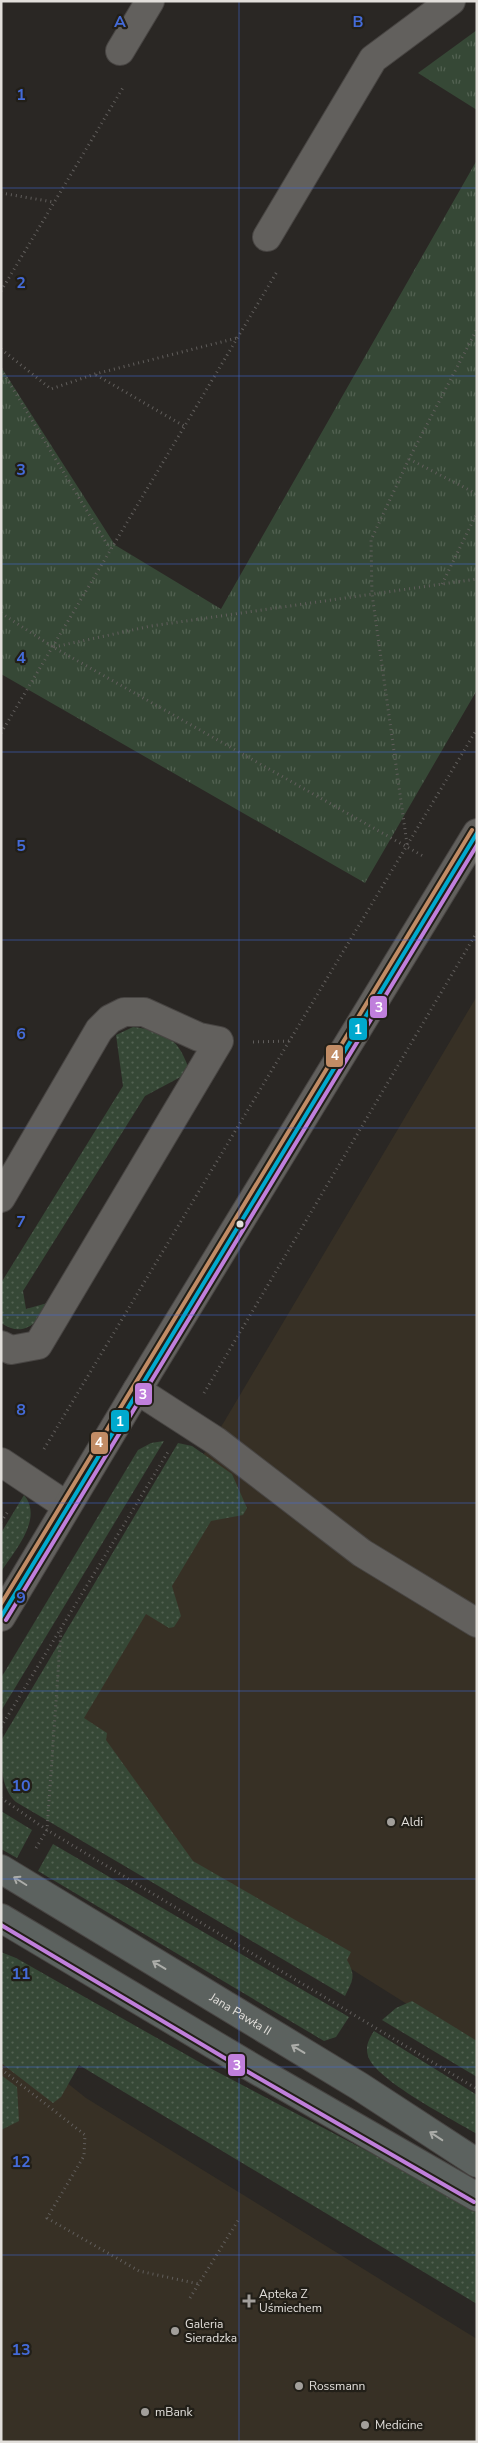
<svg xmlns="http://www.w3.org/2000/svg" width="478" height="2443" viewBox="0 0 478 2443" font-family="'Nunito Sans',sans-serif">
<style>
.built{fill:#373025}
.grass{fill:url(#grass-dots)}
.park{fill:url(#park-tufts)}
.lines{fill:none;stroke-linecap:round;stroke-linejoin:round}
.minor-casing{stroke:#484543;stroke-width:30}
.major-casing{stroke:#484543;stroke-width:30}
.path{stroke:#615e5c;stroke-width:3;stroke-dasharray:1 4;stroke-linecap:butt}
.minor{stroke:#62605d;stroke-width:28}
.major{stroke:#5c625f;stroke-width:28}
.bus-1-casing{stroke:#221f18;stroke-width:8}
.bus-2-casing{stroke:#221f18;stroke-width:8}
.bus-3-casing{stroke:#221f18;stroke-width:8}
.bus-1{stroke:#00a9ce;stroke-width:4}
.bus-2{stroke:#c07fdc;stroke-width:4}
.bus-3{stroke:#c18c65;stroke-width:4}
.oneway{stroke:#acada9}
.grid{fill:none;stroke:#446bd9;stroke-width:1;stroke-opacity:0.55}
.bus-dot{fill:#e2dfdb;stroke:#221f18;stroke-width:2}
.poi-dot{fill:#a29f9b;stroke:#221f18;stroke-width:2}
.labels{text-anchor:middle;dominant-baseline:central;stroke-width:4.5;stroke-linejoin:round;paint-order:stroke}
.poi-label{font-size:12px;fill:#e2dfdb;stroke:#221f18;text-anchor:start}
.street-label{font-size:12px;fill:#e2dfdb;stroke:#221f18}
.grid-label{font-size:16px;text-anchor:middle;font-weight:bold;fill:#446bd9;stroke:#221f18;stroke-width:4.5;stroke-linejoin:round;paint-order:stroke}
.line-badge{stroke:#221f18;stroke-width:2}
.badge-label{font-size:14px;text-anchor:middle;font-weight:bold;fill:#fff}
</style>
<defs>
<pattern id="grass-dots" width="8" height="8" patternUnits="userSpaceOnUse" patternTransform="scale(1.25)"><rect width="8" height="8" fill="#364836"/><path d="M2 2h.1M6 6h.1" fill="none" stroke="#536252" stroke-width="1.8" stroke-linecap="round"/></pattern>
<pattern id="park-tufts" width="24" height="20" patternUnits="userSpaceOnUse" patternTransform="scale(1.25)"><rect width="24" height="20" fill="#364836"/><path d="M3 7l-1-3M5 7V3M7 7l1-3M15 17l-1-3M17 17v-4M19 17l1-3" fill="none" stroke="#536252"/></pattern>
</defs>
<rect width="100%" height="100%" fill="#2a2724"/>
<!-- built -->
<g class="built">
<path d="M477 996V2048L12 1756 224 1422Z"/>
<path d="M21 2046 86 2098 477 2339V2442H1V2059Z"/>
</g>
<!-- grass -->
<g class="grass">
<path d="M133 1027C167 1031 179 1039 190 1072L145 1096 23 1291 26 1309 51 1302C39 1322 24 1339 1 1323V1283L123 1086 116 1035Z"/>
<path d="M164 1441 1 1711V1678L138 1450 151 1443Z"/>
<path d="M178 1443 192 1446 232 1474 247 1508 243 1515 211 1521 172 1586 181 1616 174 1627 169 1628 146 1614 84 1718 107 1733 106 1740 193 1861 351 1952 347 1960C356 1976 353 1980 345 1996L16 1802C0 1788 0 1759 2 1739Z"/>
<path d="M24 1495C44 1519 14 1551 1 1572V1533Z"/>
<path d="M1 1811 32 1830 17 1858 1 1849Z"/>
<path d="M53 1844 349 2017 336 2037 324 2041 38 1871Z"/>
<path d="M1 1952 16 1958 208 2067 418 2178 477 2211V2304L79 2065 61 2097 53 2103 1 2063Z"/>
<path d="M412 2001 477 2041V2077L382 2020 396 2008Z"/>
<path d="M374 2031 477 2095V2134C454 2120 375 2080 368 2056 365 2046 369 2039 374 2031Z"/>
<path d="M1 2075 17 2087 19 2121 1 2130Z"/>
</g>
<!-- park -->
<g class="park">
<path d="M477 30V110L418 73Z"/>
<path d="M477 160V690L365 883 1 674V367L115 545 221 609Z"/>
</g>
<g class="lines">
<!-- minor casing -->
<g class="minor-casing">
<g id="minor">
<path d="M120 51 150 1"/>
<path d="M267 237 373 59 451 1"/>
<path d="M1 1198 99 1030 110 1019 124 1012H144L199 1037 219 1041 38 1345 11 1350 1 1345"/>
<path d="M137 1390 216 1441 362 1553 477 1623"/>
<path d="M1 1462 67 1506"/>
<path d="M1 1617 137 1390 477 833"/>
</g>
</g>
<!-- major casing -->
<g class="major-casing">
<g id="major">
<path id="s1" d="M1 1869 359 2086 477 2163"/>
<path d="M1 1918 258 2071 477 2197"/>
</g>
</g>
<!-- path -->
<g class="path">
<path d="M1 193 53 202"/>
<path d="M1 291 124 86"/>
<path d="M1 349 51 389 95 374 237 338"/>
<path d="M1 369 110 549"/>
<path d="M96 375 184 426"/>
<path d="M409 459 477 494"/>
<path d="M442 584 477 513"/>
<path d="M1 613 53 647 423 856"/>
<path d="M54 647 151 626 477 579"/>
<path d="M1 733 278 270"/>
<path d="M407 844 372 594 371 540 409 459 477 329"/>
<path d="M253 1042 289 1041"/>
<path d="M204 1393 477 932"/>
<path d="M44 1449 477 729"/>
<path d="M1 1522 9 1510"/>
<path d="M1 1727 168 1452"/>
<path d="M1 1798 47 1830 477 2089"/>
<path d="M36 1848 47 1830 61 1630"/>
<path d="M1 2069 85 2135 84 2156 47 2218 139 2271 199 2284"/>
<path d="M190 2298 239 2219"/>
</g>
<!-- minor -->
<use href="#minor" class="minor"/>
<!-- major -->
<use href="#major" class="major"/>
<!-- bus-1 casing -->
<g class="bus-1-casing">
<path id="bus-1" d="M1 1617 477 833"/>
</g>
<!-- bus-2 casing -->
<g class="bus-2-casing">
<g id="bus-2">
<path d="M6 1620 477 845"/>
<path d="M1 1925 255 2076 474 2202"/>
</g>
</g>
<!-- bus-3 casing -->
<g class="bus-3-casing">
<path id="bus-3" d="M1 1604 472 830"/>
</g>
<!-- bus-1 -->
<use href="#bus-1" class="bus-1"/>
<!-- bus-2 -->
<use href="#bus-2" class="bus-2"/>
<!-- bus-3 -->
<use href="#bus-3" class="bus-3"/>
</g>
<!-- one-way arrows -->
<defs><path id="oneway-shaft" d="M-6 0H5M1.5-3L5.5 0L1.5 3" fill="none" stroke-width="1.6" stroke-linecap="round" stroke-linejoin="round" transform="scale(1.25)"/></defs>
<g class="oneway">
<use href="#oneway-shaft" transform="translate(20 1881) rotate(-148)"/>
<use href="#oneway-shaft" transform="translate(159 1965) rotate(-149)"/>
<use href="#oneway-shaft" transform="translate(298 2049) rotate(-149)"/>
<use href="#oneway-shaft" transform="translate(436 2136) rotate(-147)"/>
</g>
<!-- grid -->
<path class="grid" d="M239 1V2442M1 188H477M1 376H477M1 564H477M1 752H477M1 940H477M1 1128H477M1 1315H477M1 1503H477M1 1691H477M1 1879H477M1 2067H477M1 2255H477"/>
<!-- markers -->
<circle class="bus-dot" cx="240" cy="1224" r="4.5"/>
<g class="poi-dot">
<circle cx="391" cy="1822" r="5"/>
<path d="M246.5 2293.5h5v5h5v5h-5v5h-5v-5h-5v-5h5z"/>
<circle cx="175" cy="2331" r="5"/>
<circle cx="299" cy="2386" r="5"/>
<circle cx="145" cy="2412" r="5"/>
<circle cx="365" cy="2425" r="5"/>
</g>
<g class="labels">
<!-- poi labels -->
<g class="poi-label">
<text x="401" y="1822">Aldi</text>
<text x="259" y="2294">Apteka Z<tspan x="259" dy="14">Uśmiechem</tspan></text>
<text x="185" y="2324">Galeria<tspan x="185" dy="14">Sieradzka</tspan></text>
<text x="309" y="2386">Rossmann</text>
<text x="155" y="2412">mBank</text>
<text x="375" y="2425">Medicine</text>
</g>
<!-- street labels -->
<g class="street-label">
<text stroke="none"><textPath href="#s1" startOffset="280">Jana Pawła II</textPath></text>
</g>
</g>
<g class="grid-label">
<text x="120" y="27">A</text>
<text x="358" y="27">B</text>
<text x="21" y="100">1</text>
<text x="21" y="288">2</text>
<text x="21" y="475">3</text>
<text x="21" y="663">4</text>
<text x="21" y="851">5</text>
<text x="21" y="1039">6</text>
<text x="21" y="1227">7</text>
<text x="21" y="1415">8</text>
<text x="21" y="1603">9</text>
<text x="21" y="1791">10</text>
<text x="21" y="1979">11</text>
<text x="21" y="2167">12</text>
<text x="21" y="2355">13</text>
</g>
<g class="line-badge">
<rect x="369" y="995" width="19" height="24" rx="5" fill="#c07fdc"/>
<rect x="348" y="1017" width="20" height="24" rx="5" fill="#00a9ce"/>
<rect x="325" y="1044" width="19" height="24" rx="5" fill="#c18c65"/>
<rect x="134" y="1382" width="19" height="24" rx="5" fill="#c07fdc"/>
<rect x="110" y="1409" width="20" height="24" rx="5" fill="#00a9ce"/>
<rect x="90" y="1431" width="19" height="24" rx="5" fill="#c18c65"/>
<rect x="227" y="2053" width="19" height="24" rx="5" fill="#c07fdc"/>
</g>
<g class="badge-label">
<text x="379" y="1012">3</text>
<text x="358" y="1034">1</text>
<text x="335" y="1060">4</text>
<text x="143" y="1399">3</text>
<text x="120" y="1426">1</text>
<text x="99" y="1447">4</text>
<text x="237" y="2070">3</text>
</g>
<!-- border -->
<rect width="478" height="2443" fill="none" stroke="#e2dfdb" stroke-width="5"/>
</svg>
